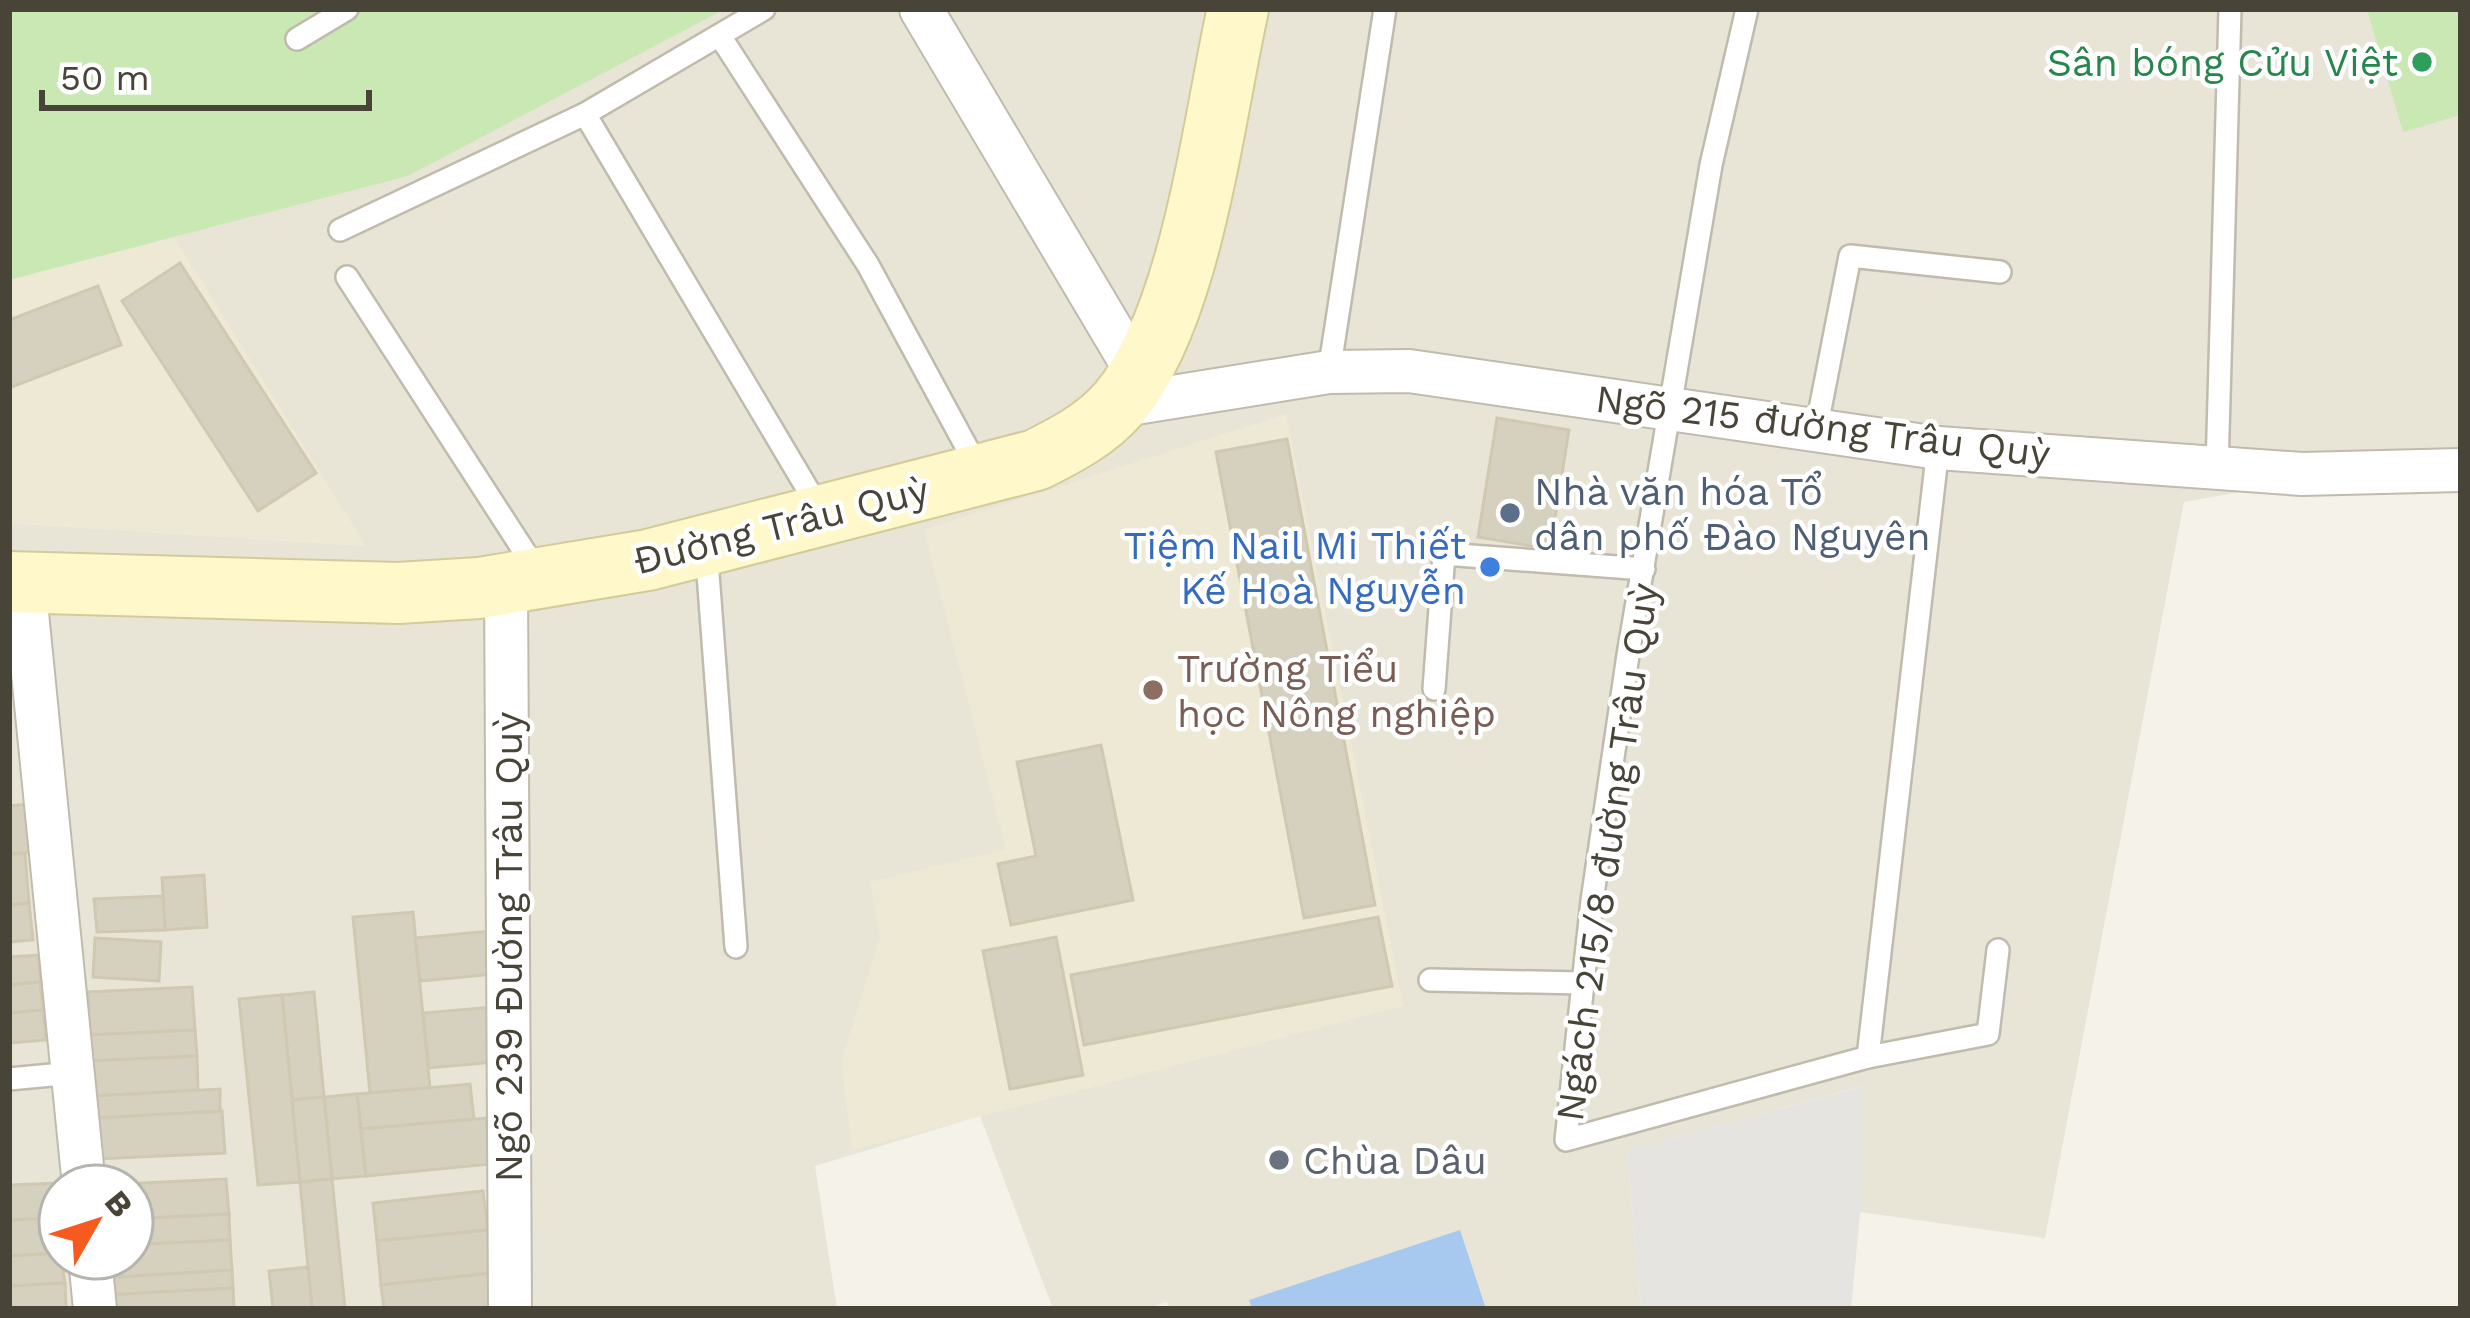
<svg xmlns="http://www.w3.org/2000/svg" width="2470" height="1318" viewBox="0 0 2470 1318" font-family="'Work Sans',sans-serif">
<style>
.residential{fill:#e8e5d7;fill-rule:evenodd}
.education{fill:#ede9d4}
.green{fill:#c9e8b3}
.parking{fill:#e6e4e1}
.water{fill:#a7c9ef}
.building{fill:#d6d0bf;stroke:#d1c8b2;stroke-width:3}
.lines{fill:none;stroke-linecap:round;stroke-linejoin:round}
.lane-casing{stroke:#c0bbac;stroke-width:26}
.street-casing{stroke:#c0bbac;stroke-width:46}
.secondary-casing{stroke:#d3cb9a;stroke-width:64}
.lane{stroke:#fff;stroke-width:21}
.street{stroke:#fff;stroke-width:42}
.secondary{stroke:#fef8ca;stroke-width:60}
.leisure-dot{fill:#2e9e5b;stroke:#fff;stroke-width:4.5}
.service-dot{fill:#5c6f8a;stroke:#fff;stroke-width:4.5}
.shop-dot{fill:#3f7fe0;stroke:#fff;stroke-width:4.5}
.education-dot{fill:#8d6e63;stroke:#fff;stroke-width:4.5}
.worship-dot{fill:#6b7280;stroke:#fff;stroke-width:4.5}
.labels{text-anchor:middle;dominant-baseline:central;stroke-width:9;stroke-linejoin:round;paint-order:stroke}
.leisure-label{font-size:39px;fill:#27864d;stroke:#fff;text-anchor:end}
.street-label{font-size:39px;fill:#484438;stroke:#fff}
.service-label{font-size:39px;fill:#4e5e75;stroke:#fff;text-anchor:start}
.shop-label{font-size:39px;fill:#366cbe;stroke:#fff;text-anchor:end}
.education-label{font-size:39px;fill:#785e54;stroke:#fff;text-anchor:start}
.worship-label{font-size:39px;fill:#5b616d;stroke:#fff;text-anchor:start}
</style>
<rect width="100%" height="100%" fill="#f4f2e9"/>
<!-- residential -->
<path class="residential" d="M719 9H2461V453L2184 502 2045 1238 1860 1212 1862 1086 1627 1151 1641 1309H1170L1167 1302 1145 1309H1053L980 1116 815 1166 837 1309H9V523L365 546 173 237 408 176ZM60 1186H132V1258H60Z"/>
<!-- education -->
<g class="education">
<path d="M9 9 408 176 174 237 366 546 9 523Z"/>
<path d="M1286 414 1403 1006 852 1150 841 1062 880 937 870 882 1006 849 924 530Z"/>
</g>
<!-- green -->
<g class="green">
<path d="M9 9H725L408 176 9 280Z"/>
<path d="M2367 9H2461V115L2403 132Z"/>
</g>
<!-- parking -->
<path class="parking" d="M1863 1086 1864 1172 1851 1309H1641L1627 1151Z"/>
<!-- water -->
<path class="water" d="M1460 1230 1486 1309H1252L1249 1300Z"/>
<!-- building -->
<g class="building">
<path d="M180 263 316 473 258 511 122 301Z"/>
<path d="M98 286 121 345 9 388V320Z"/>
<path d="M1497 418 1569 430 1550 549 1478 537Z"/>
<path d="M1287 439 1375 905 1304 918 1216 452Z"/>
<path d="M1101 745 1133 900 1011 925 998 864 1036 856 1017 762Z"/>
<path d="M27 804 31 852 9 854V806Z"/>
<path d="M25 853 29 903 9 905V854Z"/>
<path d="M204 875 207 927 165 930 162 878Z"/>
<path d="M163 896 165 930 97 932 94 899Z"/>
<path d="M29 903 33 940 9 942V905Z"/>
<path d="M413 912 430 1088 370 1093 353 917Z"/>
<path d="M1378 917 1392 986 1084 1045 1071 975Z"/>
<path d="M492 931 496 974 420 981 415 938Z"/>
<path d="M1056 937 1083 1075 1010 1089 983 951Z"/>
<path d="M95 938 161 942 159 981 93 977Z"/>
<path d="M39 955 40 982 9 985V957Z"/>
<path d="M40 982 43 1010 9 1013V985Z"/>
<path d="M192 987 195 1030 90 1035 88 992Z"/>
<path d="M314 992 324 1097 292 1100 282 995Z"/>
<path d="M282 995 300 1182 258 1185 239 999Z"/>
<path d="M492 1007 497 1062 429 1068 423 1013Z"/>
<path d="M43 1010 46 1040 9 1043V1013Z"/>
<path d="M195 1030 197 1056 92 1061 90 1035Z"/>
<path d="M197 1056 198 1090 94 1096 92 1061Z"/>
<path d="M470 1084 474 1119 361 1129 357 1094Z"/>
<path d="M220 1089V1112L95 1118 94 1096Z"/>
<path d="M357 1094 366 1176 332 1179 324 1097Z"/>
<path d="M324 1097 332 1179 300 1182 292 1100Z"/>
<path d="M222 1111 225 1153 98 1159 95 1118Z"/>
<path d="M486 1118 491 1164 366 1176 361 1129Z"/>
<path d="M226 1179 229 1214 132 1219V1186L99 1185Z"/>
<path d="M332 1179 345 1309H312L300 1182Z"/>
<path d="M59 1183 60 1218 9 1220V1185Z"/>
<path d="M483 1191 488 1230 377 1241 373 1203Z"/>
<path d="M229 1214 230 1240 132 1245V1219Z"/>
<path d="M60 1218V1253L9 1256V1220Z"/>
<path d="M488 1230 493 1273 381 1285 377 1241Z"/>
<path d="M230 1240 232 1270 105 1278 104 1258H132V1245Z"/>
<path d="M60 1253 65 1283 9 1286V1256Z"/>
<path d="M308 1267 312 1309H273L269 1271Z"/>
<path d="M232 1270 233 1288 106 1295 105 1278Z"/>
<path d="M493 1273 491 1309H384L381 1285Z"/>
<path d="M65 1283 66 1309H9V1286Z"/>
<path d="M233 1288 234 1309H107L106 1295Z"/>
</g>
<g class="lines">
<!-- lane casing -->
<g class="lane-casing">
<g id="lane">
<path d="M1747 9 1711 165 1628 655 1592 901 1566 1140 1868 1057 1988 1034 1998 950"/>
<path d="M720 36 868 265 979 470"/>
<path d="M297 39 347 9"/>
<path d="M585 114 820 510"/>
<path d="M340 230 585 114 764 9"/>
<path d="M347 277 537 571"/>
<path d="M1329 372 1385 9"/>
<path d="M1816 430 1850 256 2000 272"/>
<path d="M2217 469 2230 9"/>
<path d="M706 547 736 947"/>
<path d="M1434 689 1444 554 1644 569"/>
<path d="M1430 980 1582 983"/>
<path d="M1868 1057 1938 448"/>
<path d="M9 1079 73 1073"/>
</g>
</g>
<!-- street casing -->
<g class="street-casing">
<g id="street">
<path d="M921 9 1139 376"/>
<path d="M1117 406 1329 372 1409 371 1938 448 2302 474 2461 470"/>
<path d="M24 583 84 1186"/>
<path d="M506 584 510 1309"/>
<path d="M90 1258 95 1309"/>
</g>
</g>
<!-- secondary casing -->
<g class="secondary-casing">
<path id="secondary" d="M9 582 398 593 479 588 648 560 1036 460C1066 445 1097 429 1119 403 1192 316 1213 121 1238 9"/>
</g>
<!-- lane -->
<use href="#lane" class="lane"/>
<!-- street -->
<use href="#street" class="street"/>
<!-- secondary -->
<use href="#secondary" class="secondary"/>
</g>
<!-- markers -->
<circle class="leisure-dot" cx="2422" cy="62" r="12"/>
<circle class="service-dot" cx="1510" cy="513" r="12"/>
<circle class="shop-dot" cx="1490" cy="567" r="12"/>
<circle class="education-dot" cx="1153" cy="690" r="12"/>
<circle class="worship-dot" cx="1279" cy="1160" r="12"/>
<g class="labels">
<!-- leisure labels -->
<g class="leisure-label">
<text x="2398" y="62">Sân bóng Cửu Việt</text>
</g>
<!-- street labels -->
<g class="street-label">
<text transform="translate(1823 426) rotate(7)">Ngõ 215 đường Trâu Quỳ</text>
<text transform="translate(781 525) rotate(-14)">Đường Trâu Quỳ</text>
<text transform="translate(1607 852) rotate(-82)">Ngách 215/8 đường Trâu Quỳ</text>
<text transform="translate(508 947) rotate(-90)">Ngõ 239 Đường Trâu Quỳ</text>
</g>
<!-- service labels -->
<g class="service-label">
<text x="1534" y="491">Nhà văn hóa Tổ<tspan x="1534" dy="45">dân phố Đào Nguyên</tspan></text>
</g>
<!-- shop labels -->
<g class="shop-label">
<text x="1466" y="545">Tiệm Nail Mi Thiết<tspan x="1466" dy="45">Kế Hoà Nguyễn</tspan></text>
</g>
<!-- education labels -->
<g class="education-label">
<text x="1177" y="668">Trường Tiểu<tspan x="1177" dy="45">học Nông nghiệp</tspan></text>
</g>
<!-- worship labels -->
<g class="worship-label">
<text x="1303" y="1160">Chùa Dâu</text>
</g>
</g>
<!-- border -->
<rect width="2470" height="1318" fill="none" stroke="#484438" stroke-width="24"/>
<!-- north arrow -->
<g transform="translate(96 1222) rotate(51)"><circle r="57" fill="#ffffff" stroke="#b6b4af" stroke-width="3"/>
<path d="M0-9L21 45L0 30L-21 45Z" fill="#f65a1f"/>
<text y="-18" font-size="33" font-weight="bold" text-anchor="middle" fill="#484438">B</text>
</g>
<!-- scale -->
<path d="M42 90v18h327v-18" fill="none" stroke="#484438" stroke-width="6"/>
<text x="60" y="90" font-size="36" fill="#484438" stroke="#ffffff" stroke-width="9" paint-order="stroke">50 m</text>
</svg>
